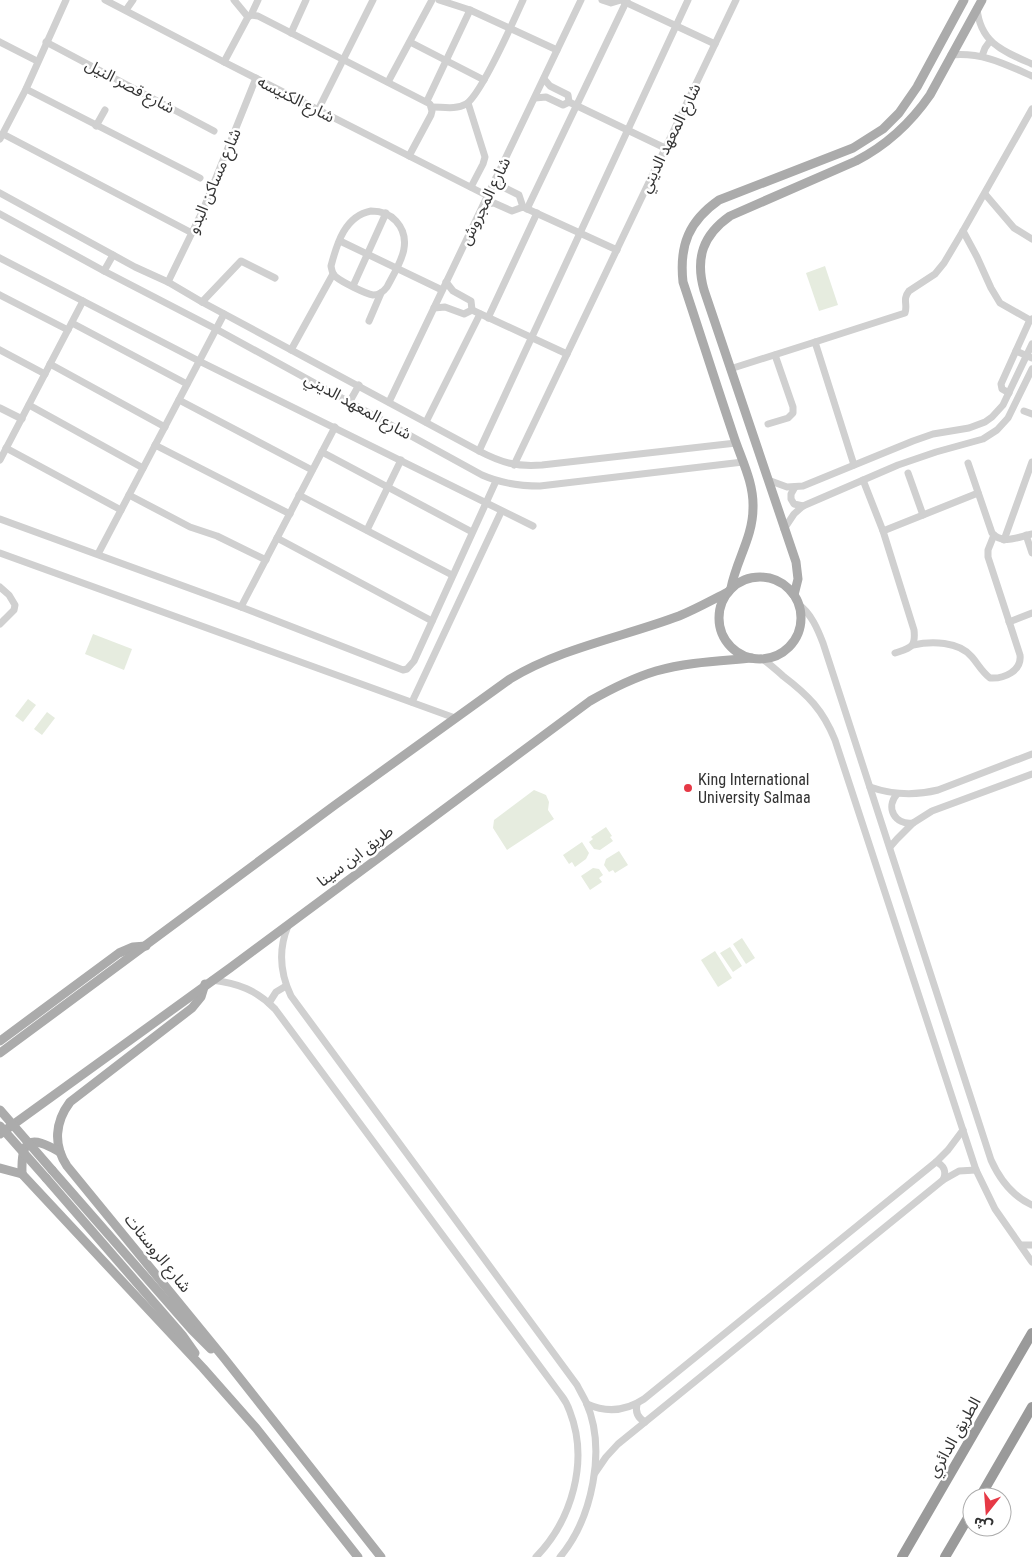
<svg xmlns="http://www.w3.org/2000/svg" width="1032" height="1557" viewBox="0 0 1032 1557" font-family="'Roboto Condensed','Noto Sans Arabic',sans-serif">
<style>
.green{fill:#e6ecdf}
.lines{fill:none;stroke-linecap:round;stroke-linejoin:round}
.minor{stroke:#d0d0d0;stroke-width:7}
.major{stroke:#ababab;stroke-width:9}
.highway{stroke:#9a9a9a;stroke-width:10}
.major-bridge{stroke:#ababab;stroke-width:9}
.poi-dot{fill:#e63946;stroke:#fff;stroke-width:2}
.labels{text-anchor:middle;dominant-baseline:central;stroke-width:5;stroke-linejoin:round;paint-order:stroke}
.street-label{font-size:16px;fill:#333;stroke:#fff}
.poi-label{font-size:16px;fill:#333;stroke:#fff;text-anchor:start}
</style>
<rect width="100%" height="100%" fill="#fff"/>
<!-- green -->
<g class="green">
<path d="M825 266 838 305 819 311 806 273Z"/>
<path d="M93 634 132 649 124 670 85 654Z"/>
<path d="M28 699 36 705 23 722 15 716Z"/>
<path d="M47 712 55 718 42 735 34 729Z"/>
<path d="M534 790 546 795 549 802 548 810 554 819 507 850 493 828 494 820Z"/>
<path d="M606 827 612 836 610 837 613 841 600 850 594 849 589 842 593 839 591 837Z"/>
<path d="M582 842 589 853 586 859 575 867 572 862 569 864 563 855Z"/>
<path d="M619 851 628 865 615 873 613 870 609 872 604 865 606 859Z"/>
<path d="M593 868 599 869 603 875 599 878 602 882 590 890 581 876Z"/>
<path d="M742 938 755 958 746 964 733 944Z"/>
<path d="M730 947 742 966 733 972 720 953Z"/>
<path d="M715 951 732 978 718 987 701 960Z"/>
</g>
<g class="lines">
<!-- minor -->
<g class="minor">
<path d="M105 0 224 62 488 196"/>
<path d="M234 0 248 17"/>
<path d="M439 0 470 10 557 50"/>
<path d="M602 0 611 3 621 0"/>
<path d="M623 1 715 44"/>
<path d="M977 8C980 43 1003 51 1032 64"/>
<path d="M126 10 133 0"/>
<path d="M251 15 258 0"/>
<path d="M291 33 306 0"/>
<path d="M0 42 37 61"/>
<path d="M46 42 214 131"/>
<path d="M410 42 484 80"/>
<path d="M951 55C982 52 1005 64 1032 76"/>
<path d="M982 56 985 48 990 41"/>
<path d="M224 62 248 17 251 15 258 16 430 104 432 111 431 115 409 156"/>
<path d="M544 79 550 86 568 95 569 102"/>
<path d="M388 82 432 0"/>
<path d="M26 89 200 178"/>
<path d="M535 98 546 97 563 105 569 102 665 148"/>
<path d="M427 101 470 10"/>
<path d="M468 103 485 157 483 164 471 187"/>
<path d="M432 107C443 107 456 110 466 104 481 95 514 20 523 0"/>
<path d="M318 110 373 0"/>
<path d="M96 126 105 110"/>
<path d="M3 134 192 233"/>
<path d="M0 139 26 89 66 0"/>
<path d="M496 178 501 186 519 195 523 207"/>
<path d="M0 193 135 267 168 282 202 302 479 451C502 463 517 467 542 465L736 443"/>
<path d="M985 194 1014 228 1032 239"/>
<path d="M484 204 494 203 512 211 523 207 617 250"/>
<path d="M527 209 627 0"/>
<path d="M371 211C381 211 389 213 396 221 415 242 398 266 387 287 384 291 380 295 373 295 366 294 342 282 336 277 332 274 332 271 331 266 337 243 345 216 371 211Z"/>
<path d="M0 214 104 271 216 329 482 475C500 483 519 486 540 486L743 462"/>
<path d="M963 231 977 257 991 288 1000 303 1030 320"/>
<path d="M340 241 442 290"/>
<path d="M0 258 199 361 533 526"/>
<path d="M104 271 113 255"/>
<path d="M168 282 203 210 256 78"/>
<path d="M446 282 453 291 471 301 472 310"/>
<path d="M353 286 386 213"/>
<path d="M0 295 68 330"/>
<path d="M202 302 241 261 275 278"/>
<path d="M434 308 445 307 464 314 472 310"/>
<path d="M472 310 567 354"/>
<path d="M488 318 537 213"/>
<path d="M369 321 381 293"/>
<path d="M72 323 187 384"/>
<path d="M815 342 905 313C908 304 902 300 909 291L935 274 944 263 963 231 1032 109"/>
<path d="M0 350 45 374"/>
<path d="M291 350 333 274"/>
<path d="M1016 351 1032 358"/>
<path d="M50 364 165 427"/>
<path d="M730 369 815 342 854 465"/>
<path d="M1009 393 1002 389 1001 384 1029 322 1032 319"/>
<path d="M179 400 312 470"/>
<path d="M350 401 359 385"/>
<path d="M389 402 581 0"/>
<path d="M29 405 143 468"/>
<path d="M0 408 22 419"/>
<path d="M1024 411 1032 414"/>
<path d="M426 422 480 314"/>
<path d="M768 424 788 418 793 413V407L775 355"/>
<path d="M155 445 290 514"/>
<path d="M6 448 121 510"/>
<path d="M479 451 688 0"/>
<path d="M322 452 472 532"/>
<path d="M0 460 83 301"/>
<path d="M968 463 992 533C1002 545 1019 537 1032 534"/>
<path d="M514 465 736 0"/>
<path d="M908 473 923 515"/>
<path d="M768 480 787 487 803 486 913 441 933 434 969 428 985 422 992 417 1003 405 1032 344"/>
<path d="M863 480 883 531 914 630C916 648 910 648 895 653"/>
<path d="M795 487 791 494V499L794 504 803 506"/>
<path d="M129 495 190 527 217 536 266 560"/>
<path d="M299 495 452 575"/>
<path d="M0 519 241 607 403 670 407 669 414 661 496 481"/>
<path d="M784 529 794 514 803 506 898 465 936 452 983 439 997 430 1008 418 1032 369"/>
<path d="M367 530 401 460"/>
<path d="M883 531 978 493"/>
<path d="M1026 535 1032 553"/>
<path d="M277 538 432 621"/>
<path d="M1004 540 1032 462"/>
<path d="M0 553 455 718"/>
<path d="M98 554 224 314"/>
<path d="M0 587 9 595 15 605 14 610 0 624"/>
<path d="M799 605C811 613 818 630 823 643L991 1160C1000 1180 1012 1196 1032 1205"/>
<path d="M241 607 335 427"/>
<path d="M1009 622 1032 613"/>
<path d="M913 645C931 641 959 641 972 657 978 664 982 672 990 678 1004 679 1022 671 1020 655L988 557V550L994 535"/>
<path d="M761 658C769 663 776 670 783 676 808 695 823 710 835 740L976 1170 995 1209 1032 1262"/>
<path d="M412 702 501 512"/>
<path d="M870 787C893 795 914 796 938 790L1032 754"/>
<path d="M897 794C885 808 895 825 913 823"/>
<path d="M890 847 897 839 913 823 932 811 1032 774"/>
<path d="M288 926C278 950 280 973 291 996L577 1385C580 1391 583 1396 586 1402 607 1449 592 1519 560 1557"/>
<path d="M212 980C237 983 257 990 275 1009L561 1395C565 1400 568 1406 570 1412 589 1461 572 1520 536 1557"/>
<path d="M269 1003 276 992 286 986"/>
<path d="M936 1162C944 1165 947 1172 943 1180"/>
<path d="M1022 1245H1032"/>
<path d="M587 1404C607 1413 626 1411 644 1399L936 1162 948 1150 963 1130"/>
<path d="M637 1404C635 1412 638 1418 645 1422"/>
<path d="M595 1473 606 1457 618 1444 943 1180 959 1171 976 1170"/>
</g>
<!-- major -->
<g class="major">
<circle cx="760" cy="618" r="41"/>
<path d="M731 588C736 561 753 537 753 508 754 482 741 459 733 434 716 384 700 333 683 282 679 245 689 221 719 200L853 148 883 129 899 113 917 87 964 0"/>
<path d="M794 595 798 579 796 562 704 290C695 258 703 235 730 216L856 161C887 145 910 124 930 95L982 0"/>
<path d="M205 984 201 997 192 1008 70 1102C55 1122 53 1145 67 1166L224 1358 381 1557"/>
<path d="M0 1041 119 953 133 947 146 946"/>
<path d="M0 1053 335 805 510 679C561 648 623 637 679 616 696 609 712 600 728 592"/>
<path d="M0 1134 230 968 590 701C611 689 633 678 656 671 687 662 720 661 752 658"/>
<path d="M0 1168 22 1174"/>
<path d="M52 1170 192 1330 211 1349"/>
<path d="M22 1174 203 1368 256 1428 358 1557"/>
<path d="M22 1174C21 1138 30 1135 60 1152"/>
<path d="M46 1178 183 1336 195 1353"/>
</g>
<!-- highway -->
<g class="highway">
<path d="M980 1497 1032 1407"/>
<path d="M902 1557 1032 1333"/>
<path d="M945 1557 972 1511"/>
</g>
<!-- major-bridge -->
<g class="major-bridge">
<path d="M0 1110 52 1170"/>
<path d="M0 1126 46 1178"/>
</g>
</g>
<!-- markers -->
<circle class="poi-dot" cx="688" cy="788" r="5"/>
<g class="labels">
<!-- street labels -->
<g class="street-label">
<text transform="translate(130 86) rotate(28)">شارع قصر النيل</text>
<text transform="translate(296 99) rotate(27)">شارع الكنيسه</text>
<text transform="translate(670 138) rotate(-64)">شارع المعهد الديني</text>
<text transform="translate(214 181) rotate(-67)">شارع مساكن البدو</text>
<text transform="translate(485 201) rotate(-64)">شارع المجروش</text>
<text transform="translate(358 406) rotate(29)">شارع المعهد الديني</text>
<text transform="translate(355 856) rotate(-37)">طريق ابن سينا</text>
<text transform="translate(158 1253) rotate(51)">شارع الروستات</text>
<text transform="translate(954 1437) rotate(-60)">الطريق الدائري</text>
</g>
<!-- poi labels -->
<g class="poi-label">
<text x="698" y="779">King International<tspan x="698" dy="18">University Salmaa</tspan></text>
</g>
</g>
<!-- north arrow -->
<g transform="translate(987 1512) rotate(197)"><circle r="24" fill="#ffffff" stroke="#adadad"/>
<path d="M0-4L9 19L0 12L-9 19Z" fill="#e63946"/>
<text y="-8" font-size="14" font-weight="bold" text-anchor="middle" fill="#333333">ش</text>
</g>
</svg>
